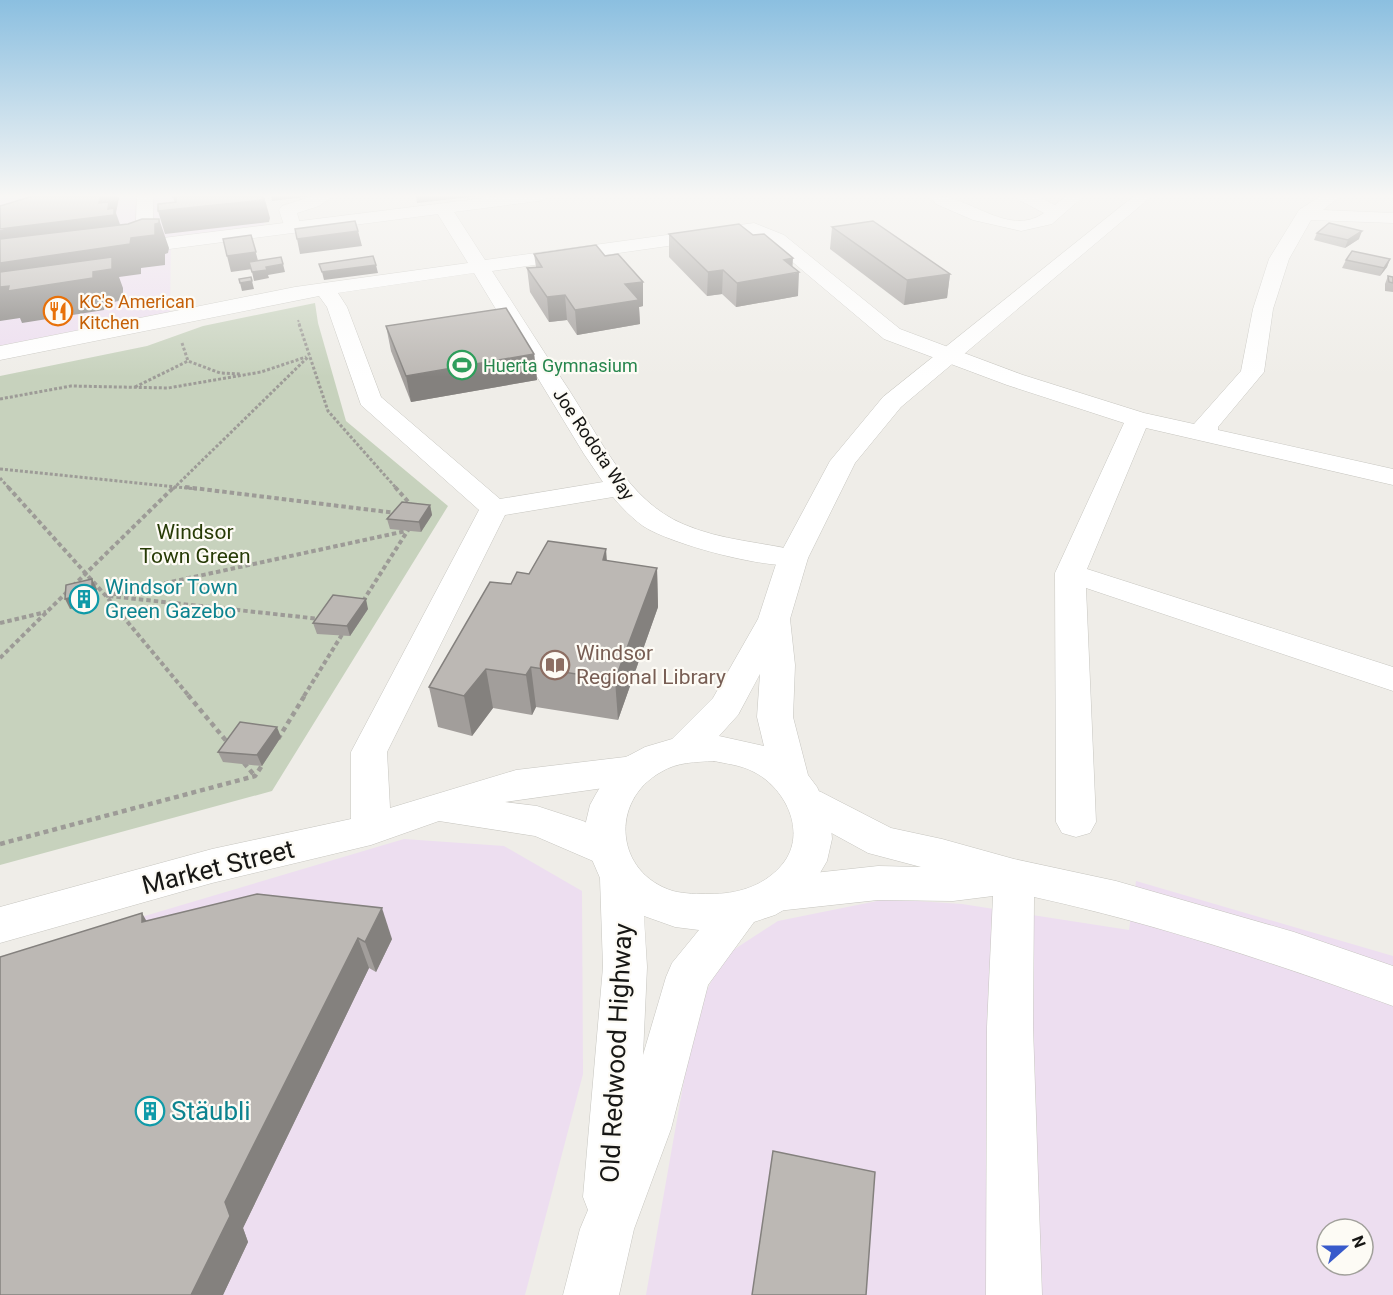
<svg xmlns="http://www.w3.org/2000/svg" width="1393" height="1295" viewBox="0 0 1393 1295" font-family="Roboto,sans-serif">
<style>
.commercial{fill:#eddef0;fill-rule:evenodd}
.green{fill:#c7d2bd}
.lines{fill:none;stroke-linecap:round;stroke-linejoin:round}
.minor-casing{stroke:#c7c6c0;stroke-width:1}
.major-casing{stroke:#c7c6c0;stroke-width:1}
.path-far3{stroke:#9d9b97;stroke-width:2;stroke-dasharray:2 1.5;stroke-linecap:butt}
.path-far2{stroke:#9d9b97;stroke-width:3;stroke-dasharray:3 2;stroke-linecap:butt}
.path-far1{stroke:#9d9b97;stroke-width:4;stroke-dasharray:4.5 3;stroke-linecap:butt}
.path{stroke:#9d9b97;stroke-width:4.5;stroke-dasharray:5 4;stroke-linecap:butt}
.minor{fill:#fff;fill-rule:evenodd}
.major{fill:#fff;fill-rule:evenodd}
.wall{fill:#a29e9b}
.shaded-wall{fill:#84817e}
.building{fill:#bcb8b4;stroke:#84817e;stroke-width:1.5}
.labels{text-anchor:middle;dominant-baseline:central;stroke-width:4.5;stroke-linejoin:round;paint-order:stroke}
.far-food-label{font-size:18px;fill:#c56008;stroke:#fdfbf5;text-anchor:start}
.far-leisure-label{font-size:18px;fill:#27864d;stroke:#fdfbf5;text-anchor:start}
.far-street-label{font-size:18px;fill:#171715;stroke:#fdfbf5}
.park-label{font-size:21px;fill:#273b06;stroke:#fdfbf5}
.culture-label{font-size:21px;fill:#0d838f;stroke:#fdfbf5;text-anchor:start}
.education-label{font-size:21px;fill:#785e54;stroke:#fdfbf5;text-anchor:start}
.near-street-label{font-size:26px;fill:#171715;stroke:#fdfbf5}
.near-culture-label{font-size:26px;fill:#0d838f;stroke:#fdfbf5;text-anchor:start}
</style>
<rect width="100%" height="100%" fill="#efede8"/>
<!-- commercial -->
<g class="commercial">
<path d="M0 196H259L265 226 171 237 170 315 0 346Z"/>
<path d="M404 839 504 846 582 891 583 1074 525 1295H0V959Z"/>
<path d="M1136 881 1393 956V1295H646L696 1012 724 956 778 921 887 899 962 904 1129 930ZM1327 1229H1363V1265H1327Z"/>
</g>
<!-- green -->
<path class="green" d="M315 303 318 323 346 421 448 506 272 791 0 865V376L147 346 203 326Z"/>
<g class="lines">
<!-- minor casing -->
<g class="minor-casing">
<g id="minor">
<path d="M137 196H153V247L151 251H137L135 247Z"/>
<path d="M313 196H333L319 206 297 213 301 227 298 231H286L279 210 282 206Z"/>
<path d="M930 196C967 192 1007 239 1044 213L1019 200 1017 196H1037L1055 205 1066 196H1084L1052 224 1021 231 973 220 936 204Z"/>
<path d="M1321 196H1340L1323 210 1393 213V223L1311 220 1289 259 1273 309 1264 372 1218 427V430L1393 469V485L1146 428 1087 569 1393 667V691L1086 588 1096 822 1090 833 1076 837 1062 833 1056 822 1055 573 1124 423 1007 385 884 339 770 243 752 234 492 271C518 311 543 351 569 390 600 438 628 501 683 524 722 541 763 542 804 552L808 558 804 564C773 572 670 544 643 526 632 518 622 508 613 497L505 515 387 752 390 808 516 770 625 757 641 752 654 756 660 766 654 776 625 785 505 802 537 806 583 821 621 840 627 851 621 862 607 867 535 836 439 821 371 845 212 883 0 943V907L212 849 351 819V752L479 510 361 405 327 307 319 296 0 360V346L295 287 468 263 434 208 437 204H449L485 260 754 223 784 235 900 329 1023 375 1144 413 1194 424 1241 371 1253 309 1269 259 1299 210ZM474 273 584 454 603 482 500 499 381 397 347 307 338 293Z"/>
<path d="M807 787 821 792 891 828 942 839 1014 859 1116 881 1294 932 1393 966V1006C1275 963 1157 924 1034 897L1033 1027 1042 1295H986L987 1027 993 896 953 901 878 900 777 911 762 906 756 894 762 882 777 877 878 866 921 867 868 853 793 812 788 802 793 792Z"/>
</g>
</g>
<!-- major casing -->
<g class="major-casing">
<g id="major">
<path d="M501 196H546L544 200 538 201 123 255 116 253 114 249 116 245 123 243Z"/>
<path d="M1134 196H1152L901 407 855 463 808 558 790 619 795 665 793 717 808 775 817 787 830 815 832 839 827 861 810 890 794 904 775 915 754 922 708 985 671 1129 634 1229 619 1295H563L580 1229 588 1210 583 1197 603 967 600 878 587 848 585 826 590 805 596 794 608 774 628 756 645 747 672 739 713 698 758 619 778 558 830 461 883 397ZM760 674 757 717 764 746 719 736 738 715ZM714 761C727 764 741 765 754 772 787 789 809 836 780 867 762 887 736 894 710 894 698 894 685 894 673 891 615 873 609 801 661 772 677 762 696 762 714 761ZM644 916 675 927 699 930 672 963 666 977 643 1055 647 967Z"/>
</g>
</g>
<!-- path-far3 -->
<path class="path-far3" d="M298 320 300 325"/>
<!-- path-far2 -->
<g class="path-far2">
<path d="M299 324 328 411 397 489"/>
<path d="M182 343 188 361 220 373 240 374"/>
<path d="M135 387 188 361"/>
<path d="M0 399 71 386 168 388 261 372 306 357"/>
<path d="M0 469 197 489"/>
<path d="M0 478 10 489"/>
<path d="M173 489 309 356"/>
</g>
<!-- path-far1 -->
<g class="path-far1">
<path d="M8 487 106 596 189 696"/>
<path d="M185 487 396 513"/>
<path d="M395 487 412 506"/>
<path d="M73 586 174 487"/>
<path d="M106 596 406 531"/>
<path d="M109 596 320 619"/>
<path d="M363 601 410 527"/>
<path d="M0 623 46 612"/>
<path d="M0 658 68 591"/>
<path d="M304 696 343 633"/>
</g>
<!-- path -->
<g class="path">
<path d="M188 695 228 743"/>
<path d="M278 739 305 695"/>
<path d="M244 763 255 776"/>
<path d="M0 844 255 776 263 764"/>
</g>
<!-- minor -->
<use href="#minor" class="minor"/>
<!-- major -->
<use href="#major" class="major"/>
</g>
<!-- wall -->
<g class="wall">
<path d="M832 227 950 274 947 298 904 305 830 249Z"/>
<path d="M1317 233 1359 239 1345 248 1314 240Z"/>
<path d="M669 234 793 267 798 296 736 307 722 294 707 296 669 257Z"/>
<path d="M534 254 643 306 639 307 640 324 577 335 567 320 549 322 530 292 527 268 536 267Z"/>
<path d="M1390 259 1387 267 1380 276 1342 268 1346 260Z"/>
<path d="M1388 276 1393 277V292L1385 291V284Z"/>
<path d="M386 326 534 354 537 380 411 402 391 351Z"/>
<path d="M430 505 432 515 421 532 390 529 387 519Z"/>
<path d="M607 561 657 568 658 607 618 720 536 707 532 715 493 708 472 736 438 727 429 687 511 584 529 574Z"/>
<path d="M368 609 350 636 317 634 313 623Z"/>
<path d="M281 737 262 766 223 762 218 752Z"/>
<path d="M146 921 392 939 376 972 369 968 243 1228 248 1242 223 1295Z"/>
</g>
<!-- shaded-wall -->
<g class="shaded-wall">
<path d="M102 196H118L119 198 116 213 122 230 0 254V230L99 203 100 197Z"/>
<path d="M264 196 270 218 269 222 165 234 158 211 177 209 173 197Z"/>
<path d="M271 196H312L272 201Z"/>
<path d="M416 196H479L417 203Z"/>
<path d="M159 219 169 248 168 253 165 254V265L141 268V274L119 277 123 288V300L105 304 104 310 22 323 20 318 0 321V263L131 238 155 224Z"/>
<path d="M358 231 362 246 300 254 297 239Z"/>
<path d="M1362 231 1359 239 1345 248 1348 240Z"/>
<path d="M251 235 260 268 231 272 227 256Z"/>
<path d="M793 258 792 274 799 272 798 296 736 307 737 283 784 260Z"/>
<path d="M1390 259 1387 267 1380 276 1384 268Z"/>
<path d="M283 264 285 272 268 275 269 278 254 281 252 272 266 267Z"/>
<path d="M376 265 378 273 324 280 322 272Z"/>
<path d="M723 270 722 294 707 296 708 272Z"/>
<path d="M950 274 947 298 904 305 907 280Z"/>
<path d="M252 281 254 289 242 291 240 283Z"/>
<path d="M643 282V306L639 307 640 324 577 335 575 310 625 284Z"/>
<path d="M565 295 567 320 549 322 547 297Z"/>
<path d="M534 354 537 380 411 402 406 376Z"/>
<path d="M430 505 432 515 421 532 419 522Z"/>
<path d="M606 549 609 588 603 560Z"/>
<path d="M657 568 658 607 618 720 615 680Z"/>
<path d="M92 579 97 589V603L70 609 65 599Z"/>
<path d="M366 599 368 609 350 636 347 626Z"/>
<path d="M531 667 536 707 532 715 526 675Z"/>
<path d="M486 669 493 708 472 736 464 696Z"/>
<path d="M277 727 281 737 262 766 257 755Z"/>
<path d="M382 908 392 939 376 972 365 942Z"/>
<path d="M142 913 159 943 142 922Z"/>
<path d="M358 938 369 968 243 1228 248 1242 223 1295H191L225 1202Z"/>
</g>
<!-- building -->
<g class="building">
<path d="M33 196H102L100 197 99 203 109 202 108 209 114 208V215L0 229V206Z"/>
<path d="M174 196H264L263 200 158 211V204L176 202V197H173Z"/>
<path d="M142 219H159V223L155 224V235L131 238 130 244 0 263V239L128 224Z"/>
<path d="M355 221 358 231 297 239 295 229Z"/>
<path d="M873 221 950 274 907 280 832 227Z"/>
<path d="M1329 223 1362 231 1348 240 1317 233Z"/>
<path d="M739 224 753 235 764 234 793 258 784 260 799 272 737 283 723 270 708 272 669 234Z"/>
<path d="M251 235 256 252 227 256 223 239Z"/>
<path d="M596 245 605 256 618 254 643 282 625 284 639 300 575 310 565 295 547 297 527 268 542 267 534 254Z"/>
<path d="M1352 251 1390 259 1384 268 1346 260Z"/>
<path d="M373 256 376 265 322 272 319 264Z"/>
<path d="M112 257V269L93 272V278L8 291 9 286 0 287V272Z"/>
<path d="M281 257 283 264 266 267 267 270 252 272 249 262Z"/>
<path d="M1388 276 1393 277V283L1389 282Z"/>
<path d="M251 277 252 281 240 283 239 279Z"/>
<path d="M506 308 534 354 406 376 386 326Z"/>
<path d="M402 502 430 505 419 522 387 519Z"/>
<path d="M548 541 606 549 603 560 657 568 615 680 531 667 526 675 486 669 464 696 429 687 490 582 511 584 517 572 529 574Z"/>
<path d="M92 579V592L65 599 66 585Z"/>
<path d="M333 595 366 599 347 626 313 623Z"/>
<path d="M240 722 277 727 257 755 218 752Z"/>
<path d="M257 894 382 908 365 942 358 938 225 1202 230 1216 191 1295H0V957L142 913V922Z"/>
<path d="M773 1151 875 1172 866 1295H752Z"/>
</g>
<!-- sky -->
<linearGradient id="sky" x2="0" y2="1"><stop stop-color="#8bbfe0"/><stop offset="0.52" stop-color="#f8f7f5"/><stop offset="1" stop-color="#f8f7f5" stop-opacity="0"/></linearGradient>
<rect width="1393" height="377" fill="url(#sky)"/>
<!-- icons -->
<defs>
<g id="restaurant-ring" transform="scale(1.5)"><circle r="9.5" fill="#fdfbf5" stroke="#e8710a" stroke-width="1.5"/><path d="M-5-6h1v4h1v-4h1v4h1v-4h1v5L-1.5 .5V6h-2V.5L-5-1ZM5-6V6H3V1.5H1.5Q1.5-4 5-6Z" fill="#e8710a"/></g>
<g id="stadium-ring" transform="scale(1.5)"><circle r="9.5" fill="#fdfbf5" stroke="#2e9e5b" stroke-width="1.5"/><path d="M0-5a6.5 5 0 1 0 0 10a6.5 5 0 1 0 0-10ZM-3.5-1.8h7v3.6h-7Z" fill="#2e9e5b"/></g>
<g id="building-ring" transform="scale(1.5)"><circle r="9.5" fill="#fdfbf5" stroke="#0f9aa8" stroke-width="1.5"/><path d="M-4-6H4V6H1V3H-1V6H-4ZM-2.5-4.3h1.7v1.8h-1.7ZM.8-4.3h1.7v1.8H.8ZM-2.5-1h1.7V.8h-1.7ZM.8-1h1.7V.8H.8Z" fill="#0f9aa8"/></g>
<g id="library-ring" transform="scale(1.5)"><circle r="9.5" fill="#fdfbf5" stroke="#8d6e63" stroke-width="1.5"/><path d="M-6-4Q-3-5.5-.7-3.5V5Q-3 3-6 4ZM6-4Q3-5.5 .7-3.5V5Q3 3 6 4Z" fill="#8d6e63"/></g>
</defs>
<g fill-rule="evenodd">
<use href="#restaurant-ring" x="58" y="311"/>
<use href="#stadium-ring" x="462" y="365"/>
<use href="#building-ring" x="84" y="599"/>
<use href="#library-ring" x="555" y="665"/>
<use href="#building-ring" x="150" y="1111"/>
</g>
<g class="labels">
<!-- far-food labels -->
<g class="far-food-label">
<text x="79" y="301">KC's American<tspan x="79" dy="21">Kitchen</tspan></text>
</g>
<!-- far-leisure labels -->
<g class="far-leisure-label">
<text x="483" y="365">Huerta Gymnasium</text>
</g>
<!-- far-street labels -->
<g class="far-street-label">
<text transform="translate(594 444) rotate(56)">Joe Rodota Way</text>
</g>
<!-- park labels -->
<g class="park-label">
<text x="195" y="532">Windsor<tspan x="195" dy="24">Town Green</tspan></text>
</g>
<!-- culture labels -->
<g class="culture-label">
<text x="105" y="587">Windsor Town<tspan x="105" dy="24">Green Gazebo</tspan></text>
</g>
<!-- education labels -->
<g class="education-label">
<text x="576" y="653">Windsor<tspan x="576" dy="24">Regional Library</tspan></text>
</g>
<!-- near-street labels -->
<g class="near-street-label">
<text transform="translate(218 867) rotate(-14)">Market Street</text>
<text transform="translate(616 1053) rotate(-87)">Old Redwood Highway</text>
</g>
<!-- near-culture labels -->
<g class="near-culture-label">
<text x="171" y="1111">Stäubli</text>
</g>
</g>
<!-- north arrow -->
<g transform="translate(1345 1247) rotate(69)"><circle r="28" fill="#fdfbf5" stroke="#a1a09b" stroke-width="1.5"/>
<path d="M0-4.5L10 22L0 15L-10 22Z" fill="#385acb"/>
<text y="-9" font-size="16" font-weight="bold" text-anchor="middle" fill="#171715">N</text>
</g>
</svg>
